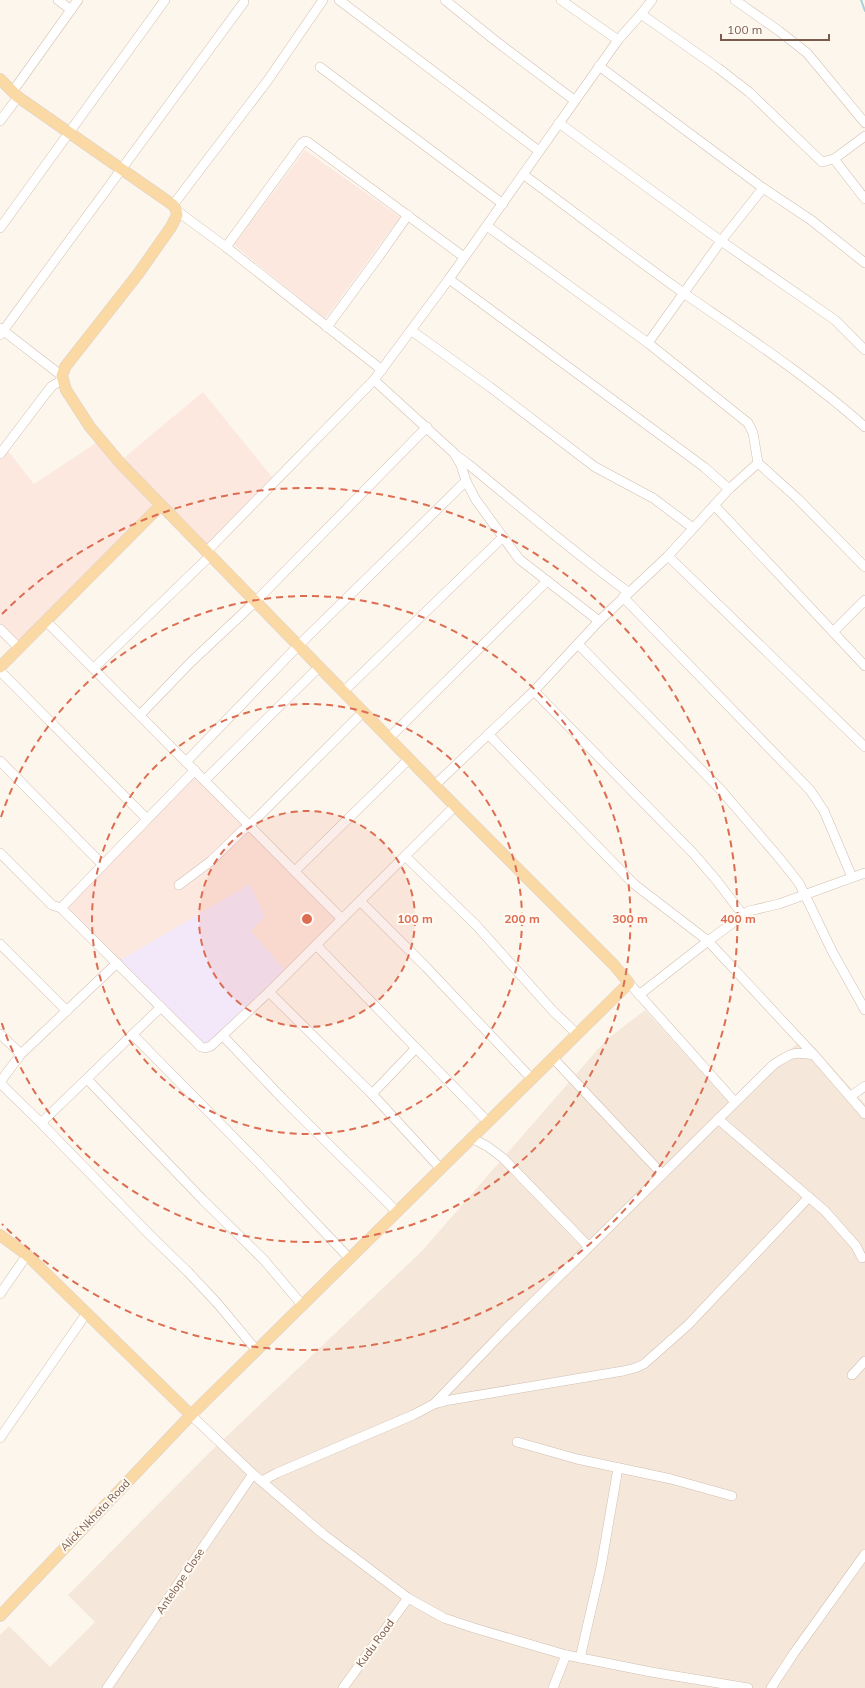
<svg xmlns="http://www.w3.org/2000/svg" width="865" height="1688" viewBox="0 0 865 1688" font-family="Mulish,sans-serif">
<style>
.residential{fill:#f5e8da}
.commercial{fill:#fde8e0}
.education{fill:#f3e8fa}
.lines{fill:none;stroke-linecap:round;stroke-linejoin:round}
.stream{stroke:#a5d3da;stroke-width:2}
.minor-casing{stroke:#d1beb0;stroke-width:10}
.major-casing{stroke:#dad1cd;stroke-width:12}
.minor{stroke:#fff;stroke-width:9}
.major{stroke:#fbd9a5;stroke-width:11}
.ring{fill:none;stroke:#dc6d51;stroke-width:2;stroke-dasharray:7 5}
.labels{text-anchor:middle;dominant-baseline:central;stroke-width:4;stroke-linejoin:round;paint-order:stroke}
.street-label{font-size:11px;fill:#7a5c4d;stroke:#fffaf3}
.centre{fill:#dc6d51;stroke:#fffaf3;stroke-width:2}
.ring-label{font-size:12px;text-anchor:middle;font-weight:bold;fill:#dc6d51;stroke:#fffaf3;stroke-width:4;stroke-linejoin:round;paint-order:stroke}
</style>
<rect width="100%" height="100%" fill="#fdf6ec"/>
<!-- residential -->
<path class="residential" d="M645 1010 729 1102 797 1044 815 1048 865 1104V1688H0V1635L9 1626 50 1667 95 1622 68 1595 210 1452 421 1252 606 1040Z"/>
<!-- commercial -->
<g class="commercial">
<path d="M305 150 400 217 325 319 234 245Z"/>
<path d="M203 392 272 477 202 550 159 506 16 648 0 630V453L5 447 34 484 99 441 119 462Z"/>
<path d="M190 770 339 920 285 970 251 931 114 964 60 905Z"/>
</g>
<!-- education -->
<path class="education" d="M250 884 265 916 251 931 285 970 204 1046 157 1012 114 964Z"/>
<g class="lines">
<!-- stream -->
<path class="stream" d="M861 0 865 11"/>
<!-- minor casing -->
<g class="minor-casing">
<g id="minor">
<path d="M58 0 71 10"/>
<path d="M339 0 539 151"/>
<path d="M445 0 497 42 574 100"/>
<path d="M735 0 779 31 807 53 865 123"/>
<path d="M641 14 718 68 749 92 822 162 834 159 865 136"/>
<path d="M618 40 641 14 652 0"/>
<path d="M599 66 763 188 811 220 865 263"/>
<path d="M320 67 503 204"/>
<path d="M13 91 78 0"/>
<path d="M0 121 18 97"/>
<path d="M559 123 721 241 835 320 865 350"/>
<path d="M834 159 865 199"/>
<path d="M524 175C577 214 630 255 685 294 746 336 809 377 865 427"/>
<path d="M173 205 268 80 323 0"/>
<path d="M177 211 226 247 382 370"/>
<path d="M0 228 165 0"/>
<path d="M226 247 302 143 305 141 308 142 464 257"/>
<path d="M449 279 704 467 729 489"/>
<path d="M327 327 377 259 408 215"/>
<path d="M0 328 62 376"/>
<path d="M412 331 490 387 595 467 653 498 693 528"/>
<path d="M0 335 244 2"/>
<path d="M648 343 721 241 763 188"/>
<path d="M374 380 454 453 461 465 466 481 476 500 519 559 599 621"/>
<path d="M0 454 47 392 52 386 62 380"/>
<path d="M457 456 468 464C521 507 573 552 628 592"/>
<path d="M758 463 797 498 865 567"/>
<path d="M714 505 865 666"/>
<path d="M206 552 374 380 449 279 618 40 561 0"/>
<path d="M668 556 865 747"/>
<path d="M623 597 810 790 824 811 852 877"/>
<path d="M46 621 342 919"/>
<path d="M0 629 19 648"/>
<path d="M833 632 865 600"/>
<path d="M578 644 721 790 780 859 799 883 805 895 832 951 865 1010"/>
<path d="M94 668 210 556"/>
<path d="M0 671 147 819"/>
<path d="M534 691 693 853 717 881 743 915"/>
<path d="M343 692 503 537"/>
<path d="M140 715 191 662 255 602 427 427"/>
<path d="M488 734 634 884 708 941 814 1055 865 1114"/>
<path d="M389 738 547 581"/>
<path d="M0 761 103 865"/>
<path d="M186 762 298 646 466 481"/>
<path d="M195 770 61 908 201 1047 205 1048 211 1046 269 992 455 806"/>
<path d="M205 780 319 667"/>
<path d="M435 785 534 691 599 621 668 556 729 489 758 463 753 433 748 423 648 343 487 226"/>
<path d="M0 853 52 905 61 908"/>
<path d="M405 856 476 925 553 1011 577 1034"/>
<path d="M295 871 409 759"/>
<path d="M179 885 211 861 242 831 250 825 363 712"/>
<path d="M360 901 426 967 531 1078"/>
<path d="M0 944 67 1011"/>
<path d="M316 945 488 1122"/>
<path d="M629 983 735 1102"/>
<path d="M269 992 372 1094 441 1169"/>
<path d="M639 995 708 941 749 911 779 904 865 873"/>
<path d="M0 1034 21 1054"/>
<path d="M133 1035 258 1162 350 1259"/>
<path d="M223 1036 282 1098 397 1212"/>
<path d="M553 1058 662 1174"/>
<path d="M87 1079 203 1200 264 1260 303 1306"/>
<path d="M0 1082 21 1054 117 963"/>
<path d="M0 1083 41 1123 150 1235 188 1272 218 1304 257 1351"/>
<path d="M372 1094 416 1048"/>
<path d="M851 1096 865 1086"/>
<path d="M718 1119 825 1211 856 1246 862 1258"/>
<path d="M41 1123 161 1007"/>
<path d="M471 1138 487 1146 503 1158 589 1247"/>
<path d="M0 1294 27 1255"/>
<path d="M852 1375 865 1361"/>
<path d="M434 1404 450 1400 623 1371 635 1368 644 1364 688 1325 809 1197"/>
<path d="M191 1415 253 1474 323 1534 408 1598 444 1618 474 1628 566 1655 651 1672 748 1688"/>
<path d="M0 1438 86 1314"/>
<path d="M517 1442 577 1459 671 1479 732 1496"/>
<path d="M262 1481 277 1473 413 1415 434 1404 504 1331 773 1065C791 1053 793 1051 814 1055"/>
<path d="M580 1658 601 1567 618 1468"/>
<path d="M107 1688 253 1474"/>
<path d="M343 1688 408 1598"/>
<path d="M553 1688 566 1655"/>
<path d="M771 1688 794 1653 865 1554"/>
</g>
</g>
<!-- major casing -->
<g class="major-casing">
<g id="major">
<path d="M0 79 18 97 173 205 176 210 177 215 171 227 138 274 65 367 62 376 66 390 90 427 121 464 455 806 613 964 629 983 191 1415 0 1616"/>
<path d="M0 667 161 505"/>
<path d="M0 1235 27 1255 191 1415"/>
</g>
</g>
<!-- minor -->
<use href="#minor" class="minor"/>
<!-- major -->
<use href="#major" class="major"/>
</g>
<!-- distance rings -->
<circle cx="307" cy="919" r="108" fill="#dc6d51" fill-opacity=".12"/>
<g class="ring">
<circle cx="307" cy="919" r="108"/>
<circle cx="307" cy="919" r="215"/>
<path d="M1 817A323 323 0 1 1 1 1021"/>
<path d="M2 614A431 431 0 1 1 2 1224"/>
</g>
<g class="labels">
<!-- street labels -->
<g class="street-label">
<text transform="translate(95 1515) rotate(-46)">Alick Nkhata Road</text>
<text transform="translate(180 1581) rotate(-56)">Antelope Close</text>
<text transform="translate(375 1643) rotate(-54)">Kudu Road</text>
</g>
</g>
<circle cx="307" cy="919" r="6" class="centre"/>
<g class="ring-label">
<text x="415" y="923">100 m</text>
<text x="522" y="923">200 m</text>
<text x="630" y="923">300 m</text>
<text x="738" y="923">400 m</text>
</g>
<!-- scale -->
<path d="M721 34v6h108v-6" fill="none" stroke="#7a5c4d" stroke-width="2"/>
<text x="727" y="34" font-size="12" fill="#7a5c4d" stroke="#fffaf3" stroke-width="3" paint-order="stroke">100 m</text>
</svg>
